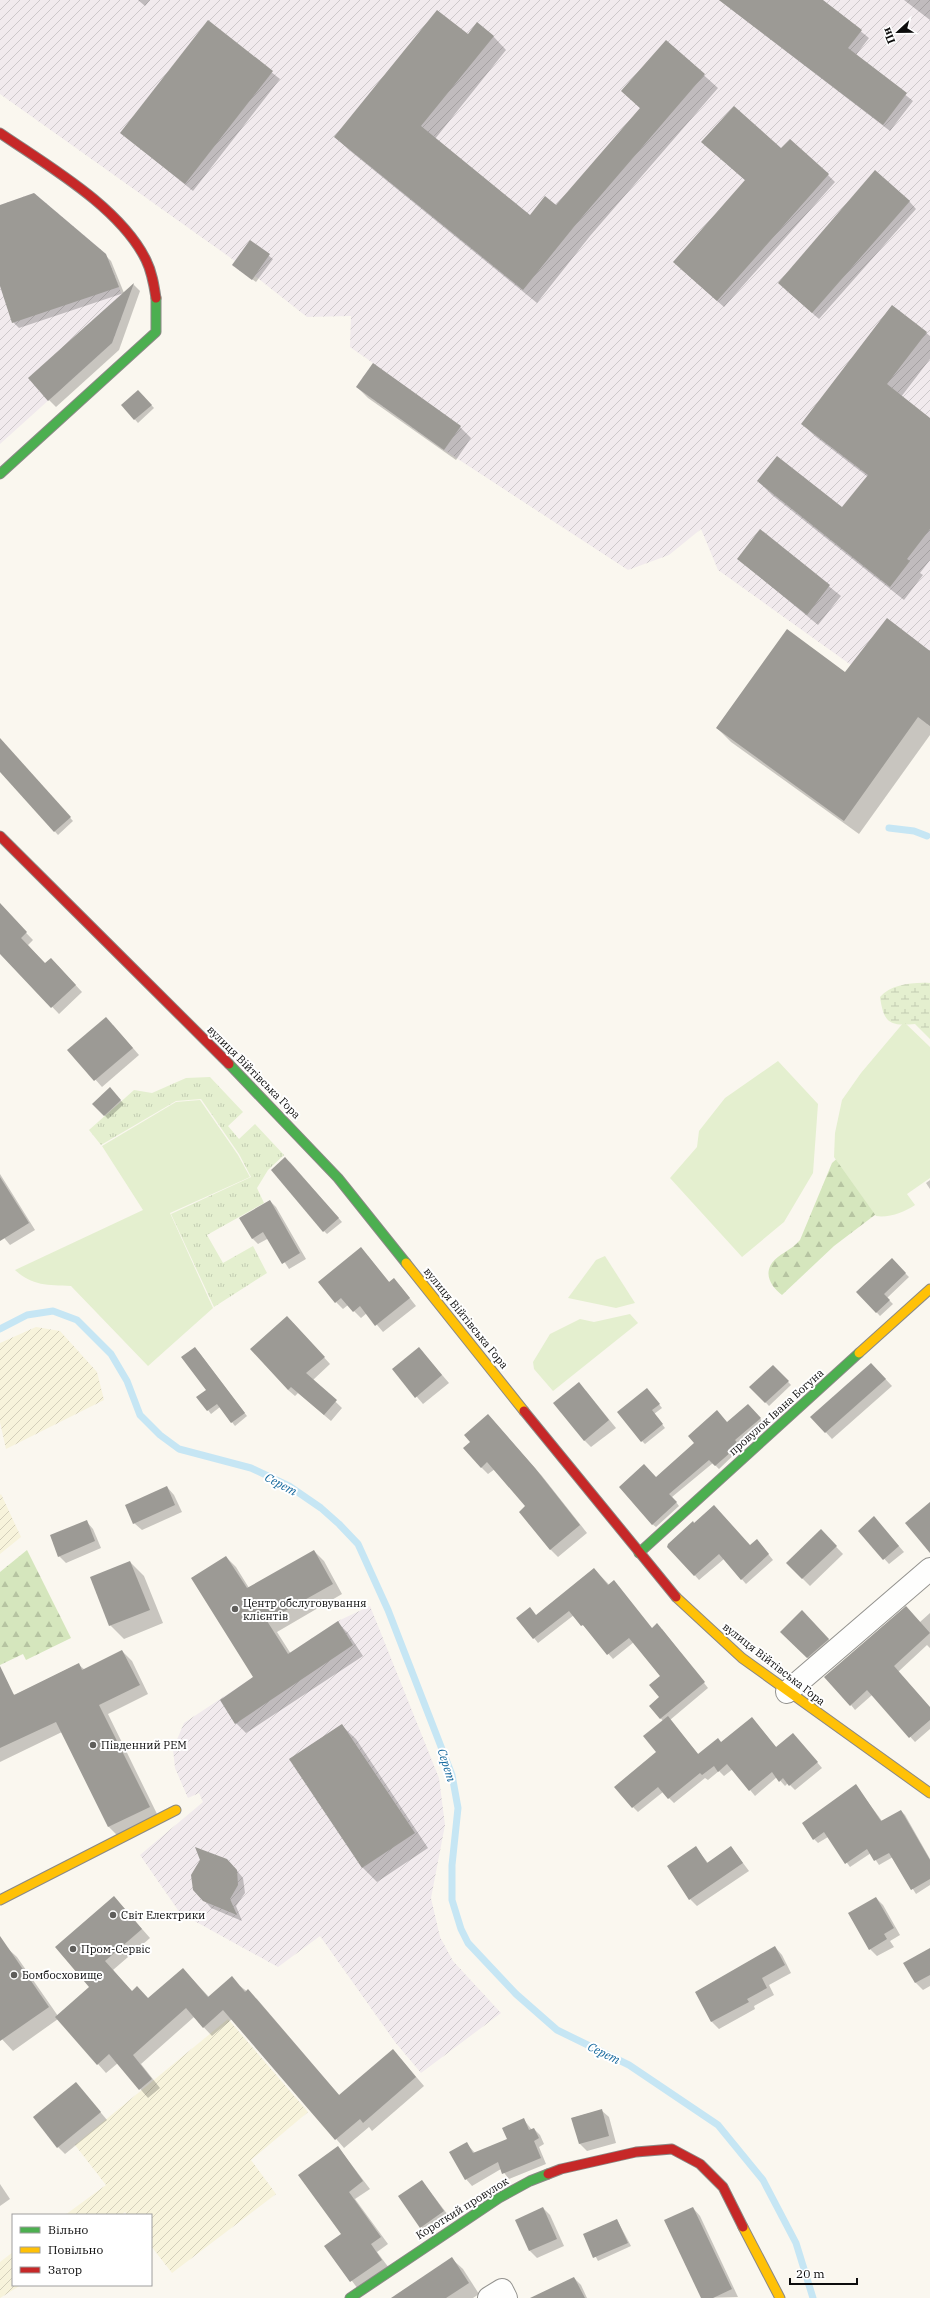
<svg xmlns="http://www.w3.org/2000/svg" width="930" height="2298" viewBox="0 0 930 2298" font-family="'IBM Plex Serif',serif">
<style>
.industrial{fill:url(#industrial-furrows)}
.farmland{fill:url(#farmland-furrows)}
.grass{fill:url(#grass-tufts)}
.forest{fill:url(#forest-firs)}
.wetland{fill:url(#wetland-marsh)}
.garden{fill:#e4efcf}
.shadow{fill:#0003}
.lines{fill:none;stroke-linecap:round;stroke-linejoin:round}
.stream{stroke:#c6e6f4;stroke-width:7}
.building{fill:#9c9a95}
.street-casing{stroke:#93928e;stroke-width:24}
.fast-casing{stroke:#8a8885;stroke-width:11}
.slow-casing{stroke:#8a8885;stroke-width:11}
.jam-casing{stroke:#8a8885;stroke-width:11}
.street{stroke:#fefefd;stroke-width:22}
.fast{stroke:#4caf50;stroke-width:9}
.slow{stroke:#ffc107;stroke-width:9}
.jam{stroke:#c62828;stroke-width:9}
.poi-dot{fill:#5f5e5b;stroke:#fff;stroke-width:1.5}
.labels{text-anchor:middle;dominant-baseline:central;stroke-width:4;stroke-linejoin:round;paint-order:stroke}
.street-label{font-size:11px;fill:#0c0c0c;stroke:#fff}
.poi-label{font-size:11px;fill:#0c0c0c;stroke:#fff;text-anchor:start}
.water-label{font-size:12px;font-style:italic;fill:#15689d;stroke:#fff}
</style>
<defs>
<pattern id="industrial-furrows" width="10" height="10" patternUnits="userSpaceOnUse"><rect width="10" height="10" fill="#f1eaed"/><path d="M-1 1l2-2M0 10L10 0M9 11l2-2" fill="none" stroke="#cdc8ca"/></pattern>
<pattern id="farmland-furrows" width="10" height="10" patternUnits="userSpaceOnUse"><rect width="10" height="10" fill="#f7f3db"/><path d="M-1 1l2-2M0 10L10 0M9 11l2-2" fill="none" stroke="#d3cfbb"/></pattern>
<pattern id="grass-tufts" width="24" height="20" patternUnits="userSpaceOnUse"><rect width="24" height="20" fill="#e4efcf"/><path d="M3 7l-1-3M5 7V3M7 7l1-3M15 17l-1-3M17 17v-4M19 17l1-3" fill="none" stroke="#c2ccb1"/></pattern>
<pattern id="forest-firs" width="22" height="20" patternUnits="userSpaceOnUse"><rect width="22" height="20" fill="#d5e6bd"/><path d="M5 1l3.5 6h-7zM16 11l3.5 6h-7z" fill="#b6c4a1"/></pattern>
<pattern id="wetland-marsh" width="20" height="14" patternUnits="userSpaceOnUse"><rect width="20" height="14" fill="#e4efcf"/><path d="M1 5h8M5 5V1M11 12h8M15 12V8" fill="none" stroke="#c2ccb1"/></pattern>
</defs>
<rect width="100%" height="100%" fill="#faf7ef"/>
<!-- industrial -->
<g class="industrial">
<path d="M0 0H930V726L851 665 718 570 701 529 669 555 628 570 444 450 356 387 373 363 350 347 351 316 307 317 255 276 252 280 232 265 235 261 0 94Z"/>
<path d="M34 193 106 254 126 305 112 343 0 444V205Z"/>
<path d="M370 1606 439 1778 445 1825 431 1898 440 1937 453 1961 501 2013 421 2073 395 2042 320 1936 278 1967 180 1913 140 1855 203 1802 199 1793 188 1798 175 1768 173 1749 184 1723 338 1621Z"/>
</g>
<!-- farmland -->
<g class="farmland">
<path d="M36 1327 60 1331 97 1372 104 1400 6 1449 0 1422V1343Z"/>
<path d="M1 1494 21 1537 0 1554V1495Z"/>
<path d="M228 2019 308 2112 251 2160 276 2194 172 2273 151 2246V2215H127L125 2212 121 2215H65L106 2185 75 2145Z"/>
<path d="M13 2252V2285H21L0 2298V2262Z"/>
</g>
<!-- grass -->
<path class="grass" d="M210 1077 243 1112 228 1126 239 1139 255 1124 284 1155 268 1170 257 1188 264 1203 207 1235 223 1263 253 1246 267 1273 214 1307 171 1214 251 1177 239 1154 201 1099 176 1101 101 1145 89 1130 134 1090 152 1093 186 1078Z"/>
<!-- forest -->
<g class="forest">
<path d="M841 1155 913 1186 834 1246 782 1295C773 1288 763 1276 772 1263 777 1255 792 1250 800 1240L832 1163Z"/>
<path d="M27 1550 71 1638 26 1660 23 1654 0 1665V1572Z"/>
</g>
<!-- wetland -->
<path class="wetland" d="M930 983V1039L915 1024C890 1026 884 1024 880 997 891 984 914 982 930 983Z"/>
<!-- garden -->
<g class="garden">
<path d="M904 1022 930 1047V1178L907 1194 915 1205C905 1212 889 1218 876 1216L834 1157 835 1133 842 1100 861 1073Z"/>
<path d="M778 1061 818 1104 813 1173 784 1222 742 1257 670 1178 697 1147 699 1131 725 1098Z"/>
<path d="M200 1100 238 1155 250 1177 170 1213 213 1308 148 1366 71 1286C48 1285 32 1286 15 1270L143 1210 102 1146 176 1102Z"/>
<path d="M605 1256 635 1303 616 1308 568 1298 596 1260Z"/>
<path d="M630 1314 638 1323 553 1391 534 1369 533 1362 550 1334 580 1319 594 1322Z"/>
</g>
<!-- shadow -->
<g class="shadow">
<path d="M138 0H150L145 6Z"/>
<path d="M719 0H822L869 38 856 55 913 101 890 131Z"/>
<path d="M904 0H930V20Z"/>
<path d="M208 22 280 79 193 191 121 133Z"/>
<path d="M493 36 506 50 435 139 530 216 556 207 641 109 622 91 666 41 718 88 590 236 537 303 349 150 335 137Z"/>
<path d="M710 149 782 150 828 175 835 182 724 307 681 269 746 181Z"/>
<path d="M909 201 916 209 819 319 786 290Z"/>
<path d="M0 206 105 255 111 261 124 293 19 328 13 322 0 283Z"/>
<path d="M251 242 273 259 256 282 237 268Z"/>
<path d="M133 284 140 291 119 350 56 407 49 400Z"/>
<path d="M892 306 930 336V359L901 397 930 419V560L920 573 923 575 904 600 772 495 758 481 843 509 868 477 816 437 802 424Z"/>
<path d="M373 365 460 427 471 438 456 460 368 398 357 387Z"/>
<path d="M138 391 154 408 138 423 122 405Z"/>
<path d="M760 531 841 596 818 625 738 559Z"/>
<path d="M930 652V735L859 834 731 742 717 728 846 673Z"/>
<path d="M0 740 73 821 58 835 0 771Z"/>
<path d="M0 906 33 940 28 945 45 964 58 966 82 992 59 1014 0 952Z"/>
<path d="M113 1025 139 1055 102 1087 69 1050Z"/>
<path d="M110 1089 124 1104 108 1119 94 1104Z"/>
<path d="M289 1161 342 1222 327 1234 324 1231Z"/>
<path d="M0 1174 35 1230 10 1245 0 1233Z"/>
<path d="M930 1180V1189L926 1183Z"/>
<path d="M270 1201 276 1207 306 1259 289 1269 269 1238 258 1244 252 1238Z"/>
<path d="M368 1256 390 1283 401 1287 416 1306 383 1332 367 1313 361 1318 348 1305 343 1309 336 1302Z"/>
<path d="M892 1260 909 1277 887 1298 893 1304 880 1316 858 1292Z"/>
<path d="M293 1323 330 1364 313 1380 342 1408 331 1421 298 1393 295 1396 288 1390Z"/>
<path d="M419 1348 449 1383 423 1404 393 1369Z"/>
<path d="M198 1351 247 1416 235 1426 220 1407 211 1414 198 1397 207 1390Z"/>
<path d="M773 1366 791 1385 769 1406 751 1387Z"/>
<path d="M878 1371 892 1386 832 1439 812 1417Z"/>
<path d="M586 1391 616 1428 591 1447 584 1440Z"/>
<path d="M650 1393 662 1408 654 1414 665 1428 645 1444 642 1441Z"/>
<path d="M751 1408 763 1422 737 1444 741 1448 719 1469 713 1463 672 1497 679 1506 656 1527 652 1524 656 1479 696 1444Z"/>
<path d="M495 1423 542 1476 587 1533 558 1557 550 1549 527 1506 495 1469 488 1474 481 1467Z"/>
<path d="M167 1487 174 1495 182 1512 142 1530 134 1523Z"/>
<path d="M86 1521 93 1529 101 1548 66 1563 59 1556Z"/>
<path d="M879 1523 904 1552 889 1564 859 1531Z"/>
<path d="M821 1531 843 1554 810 1586 787 1563Z"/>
<path d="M761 1545 773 1560 746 1584 724 1559 699 1580 668 1546Z"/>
<path d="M314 1551 324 1561 342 1594 277 1632 291 1654 338 1623 348 1633 363 1656 246 1733 236 1723 255 1677 226 1557 236 1567 249 1588Z"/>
<path d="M130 1562 144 1576 163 1623 124 1639 110 1625Z"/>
<path d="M594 1569 652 1629H662L708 1688 670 1720 699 1755 721 1743 752 1718 777 1748 793 1734 822 1768 795 1790 788 1783 785 1786 777 1777 755 1796 733 1769 724 1776 719 1771 708 1780 705 1778 674 1803 663 1792 638 1812 633 1807 658 1752 663 1721 650 1706 661 1697V1677L634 1642 613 1659 574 1615 538 1643 518 1618 536 1616Z"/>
<path d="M802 1612 836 1647 815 1665 781 1632Z"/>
<path d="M930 1613V1648L927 1645 898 1672 930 1708V1729L915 1742 872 1695 855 1710 851 1705 920 1622Z"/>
<path d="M122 1651 132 1661 148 1694 108 1714 158 1816 118 1836 109 1827 62 1732 0 1762V1698L12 1693 15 1695 78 1664 85 1670Z"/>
<path d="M341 1725 356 1739 428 1848 377 1882 363 1868 290 1759Z"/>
<path d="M856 1786 882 1821 901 1811 905 1815 930 1859V1885L916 1894 893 1857 879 1865 871 1853 850 1867 828 1837 818 1843 814 1839 803 1823Z"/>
<path d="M731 1847 749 1871 697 1906 690 1899 696 1848 708 1863Z"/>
<path d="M234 1867 243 1878 245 1893 236 1906 242 1921 211 1908 204 1900Z"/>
<path d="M114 1897 150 1938 113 1970 132 1992 148 1999 183 1969 209 1997 240 1986 257 1999 340 2096 401 2059 424 2086 372 2131 369 2127 344 2148 232 2019 212 2036 194 2017 141 2064 160 2088 148 2098 118 2063 106 2073 58 2019 13 2051 0 2037V1951L6 1947 17 1957 58 2016 91 1987Z"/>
<path d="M876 1898 883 1905 900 1935 890 1941 894 1947 877 1956 870 1949Z"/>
<path d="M775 1947 782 1955 791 1973 769 1985 774 1995 754 2006 755 2009 719 2029 712 2022 696 1992Z"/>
<path d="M930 1949V1986L923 1990 916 1983 905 1964Z"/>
<path d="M76 2083 107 2120 65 2154 58 2147Z"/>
<path d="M601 2110 609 2117 616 2143 587 2151 580 2144 572 2118Z"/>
<path d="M524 2120 532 2130 534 2129 540 2135 544 2144 539 2147 546 2164 509 2179 501 2169 472 2186 466 2179 467 2144 475 2153 508 2140Z"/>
<path d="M338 2147 370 2189 355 2199 388 2244 377 2252 389 2268 358 2289 326 2246 342 2234Z"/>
<path d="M422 2181 448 2215V2221L428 2235 399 2197Z"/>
<path d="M0 2184 10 2199 0 2206Z"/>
<path d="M543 2208 550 2215 564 2246 537 2258 530 2251Z"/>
<path d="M693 2208 700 2216 738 2297 702 2298 665 2221Z"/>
<path d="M617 2220 631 2246 598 2261 584 2235Z"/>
<path d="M452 2259 463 2269 479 2294 473 2298H393Z"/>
<path d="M574 2278 581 2285 587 2298H548Z"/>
</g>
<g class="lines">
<!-- stream -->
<g class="stream">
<path d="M889 828 914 831 927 836"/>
<path d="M0 1329 27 1315 53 1311 77 1320 111 1354 127 1381 140 1415 160 1435 179 1449 251 1468 289 1486 321 1508 339 1524 358 1544 388 1610 452 1775 458 1808 452 1865V1900L461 1929 468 1943 516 1994 557 2030 629 2065 718 2125 763 2180 796 2243 813 2298"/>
</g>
</g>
<!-- building -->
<g class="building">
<path d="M719 0H823L862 30 848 48 907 93 883 125Z"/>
<path d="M437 10 468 34 477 22 494 36 421 126 530 215 545 196 556 205 640 108 621 91 666 40 705 74 577 223 523 290 334 137Z"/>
<path d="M208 20 273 71 185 184 120 133Z"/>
<path d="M734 106 781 148 790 139 829 174 717 301 673 262 745 180 701 142Z"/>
<path d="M875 170 910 201 812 313 778 283Z"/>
<path d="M34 193 106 254 119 287 12 323 0 286V205Z"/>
<path d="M250 240 270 254 252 280 232 265Z"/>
<path d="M134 283 112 343 48 401 28 378Z"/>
<path d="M892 305 927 332 887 384 930 418V529L907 559 910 561 890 587 757 481 777 456 842 507 868 475 801 424Z"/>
<path d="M373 363 461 426 444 450 356 387Z"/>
<path d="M138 390 152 405 134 420 121 405Z"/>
<path d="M760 529 830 585 807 615 737 559Z"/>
<path d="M887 618 930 651V726L918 717 844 821 716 728 787 629 845 672Z"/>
<path d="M0 738 71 817 54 832 0 772Z"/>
<path d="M0 903 27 932 21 938 45 963 51 958 76 985 51 1008 0 954Z"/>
<path d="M106 1017 133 1048 94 1081 67 1050Z"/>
<path d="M110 1087 121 1100 104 1116 92 1104Z"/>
<path d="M285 1157 339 1218 323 1232 271 1170Z"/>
<path d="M0 1177 29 1223 0 1241Z"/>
<path d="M270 1200 300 1253 282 1264 263 1232 252 1239 239 1218Z"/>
<path d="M361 1247 389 1282 394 1278 410 1298 375 1326 360 1306 353 1312 341 1298 335 1303 318 1282Z"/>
<path d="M892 1258 906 1273 884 1294 890 1300 876 1313 856 1292Z"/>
<path d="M287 1316 325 1357 306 1373 337 1400 324 1415 291 1387 288 1390 250 1349Z"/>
<path d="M195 1347 245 1413 231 1423 217 1404 207 1411 196 1397 206 1390 181 1357Z"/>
<path d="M419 1347 442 1375 415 1398 392 1369Z"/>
<path d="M871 1363 886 1379 825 1433 810 1417Z"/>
<path d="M773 1365 789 1381 765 1403 749 1387Z"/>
<path d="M579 1382 609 1420 584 1441 553 1403Z"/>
<path d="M647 1388 660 1404 652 1410 663 1424 641 1442 617 1412Z"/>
<path d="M748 1404 761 1418 735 1440 739 1445 715 1466 709 1460 669 1494 677 1502 652 1525 619 1487 644 1464 656 1477 694 1443 688 1436 717 1410 727 1422Z"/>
<path d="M488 1414 535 1468 580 1525 550 1550 519 1512 525 1506 487 1462 481 1468 463 1448 470 1442 464 1435Z"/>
<path d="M167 1486 175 1505 133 1524 125 1505Z"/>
<path d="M930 1502V1553L905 1523Z"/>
<path d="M714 1505 750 1545 757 1539 769 1554 741 1580 719 1554 694 1576 667 1547 668 1544 693 1521 694 1523Z"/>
<path d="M874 1516 899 1546 883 1560 858 1531Z"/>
<path d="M87 1520 95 1541 58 1557 50 1535Z"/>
<path d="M821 1529 837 1546 802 1579 786 1563Z"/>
<path d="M314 1550 333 1584 267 1621 288 1654 338 1621 353 1645 235 1724 220 1700 253 1677 191 1578 226 1556 247 1588Z"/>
<path d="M130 1561 150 1610 109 1626 90 1577Z"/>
<path d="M594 1568 608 1585 614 1580 652 1628 657 1623 705 1682 660 1719 649 1706 659 1697 649 1685 660 1676 629 1638 607 1655 583 1625 581 1626 569 1611 533 1639 516 1618 530 1607 536 1615Z"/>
<path d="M906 1606 930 1633 894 1666 930 1707V1720L909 1738 867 1690 850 1706 824 1677Z"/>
<path d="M802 1610 829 1639 807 1658 780 1632Z"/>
<path d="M122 1650 140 1685 99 1705 150 1807 108 1827 56 1722 0 1748V1666L14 1695 79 1663 82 1670Z"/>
<path d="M668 1716 698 1754 718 1738 721 1742 752 1717 776 1747 793 1733 818 1762 789 1786 783 1778 779 1782 772 1772 749 1791 727 1764 718 1772 714 1766 702 1775 700 1773 668 1799 658 1787 632 1808 614 1787 656 1752 643 1736Z"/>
<path d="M342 1724 415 1833 362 1868 289 1759Z"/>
<path d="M856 1784 881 1821 901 1810 930 1860V1879L911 1890 889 1853 874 1861 867 1849 845 1864 824 1832 813 1840 802 1823Z"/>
<path d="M696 1846 707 1863 731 1846 743 1863 689 1900 667 1866Z"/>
<path d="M195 1847 227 1859 237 1870 238 1885 230 1899 237 1915 203 1901 193 1890 191 1875 200 1860Z"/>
<path d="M114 1896 142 1929 105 1961 132 1991 137 1986 148 1998 183 1968 208 1997 232 1976 245 1992 248 1989 339 2095 393 2049 416 2077 363 2123 360 2119 335 2140 223 2010 203 2028 186 2008 133 2055 152 2079 139 2090 109 2054 97 2065 55 2017 89 1987 55 1947Z"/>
<path d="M876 1897 894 1928 884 1934 887 1939 869 1950 848 1913Z"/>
<path d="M0 1936 49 2007 0 2041Z"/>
<path d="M775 1946 785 1965 762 1978 767 1988 747 1999 749 2002 711 2022 695 1992Z"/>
<path d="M930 1948V1975L915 1983 903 1963Z"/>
<path d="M76 2082 101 2112 57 2148 33 2117Z"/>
<path d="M602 2109 609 2136 579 2144 571 2118Z"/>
<path d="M524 2118 529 2130 534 2128 539 2138 534 2141 541 2158 502 2174 498 2162 465 2180 449 2152 467 2142 473 2153 507 2139 502 2128Z"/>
<path d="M338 2146 363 2181 349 2192 381 2237 371 2244 382 2260 350 2282 324 2246 341 2234 298 2175Z"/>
<path d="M422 2180 444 2211 420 2228 398 2196Z"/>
<path d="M543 2207 557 2239 529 2251 515 2220Z"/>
<path d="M693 2207 732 2289 713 2298H701L664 2220Z"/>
<path d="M617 2219 628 2243 593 2258 583 2234Z"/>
<path d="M452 2257 469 2283 446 2298H391Z"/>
<path d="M574 2277 585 2298H530Z"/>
</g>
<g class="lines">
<!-- street casing -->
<g class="street-casing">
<g id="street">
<path d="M787 1692 930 1569"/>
<path d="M489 2298 502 2290 506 2298"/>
</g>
</g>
<!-- fast casing -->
<g class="fast-casing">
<g id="fast">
<path d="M0 474 156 332V298"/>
<path d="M229 1064 338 1178 406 1263"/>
<path d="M639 1553 859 1353"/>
<path d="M350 2298 499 2198 530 2181 548 2174"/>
</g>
</g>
<!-- slow casing -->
<g class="slow-casing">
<g id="slow">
<path d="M406 1263 524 1411"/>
<path d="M859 1353 930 1289"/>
<path d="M676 1597 742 1658 930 1793"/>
<path d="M0 1900 176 1810"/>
<path d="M743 2227 780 2298"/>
</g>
</g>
<!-- jam casing -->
<g class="jam-casing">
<g id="jam">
<path d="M0 133C48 166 120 207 146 260 152 272 154 285 156 298"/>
<path d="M0 836 229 1064"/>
<path d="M524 1411 676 1597"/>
<path d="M548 2174 561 2169 636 2152 672 2149 700 2164 723 2187 743 2227"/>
</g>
</g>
<!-- street -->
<use href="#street" class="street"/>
<!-- fast -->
<use href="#fast" class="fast"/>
<!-- slow -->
<use href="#slow" class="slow"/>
<!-- jam -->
<use href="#jam" class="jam"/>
</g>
<!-- markers -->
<g class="poi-dot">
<circle cx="235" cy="1609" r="4"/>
<circle cx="93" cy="1745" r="4"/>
<circle cx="113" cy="1915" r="4"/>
<circle cx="73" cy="1949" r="4"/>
<circle cx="14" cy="1975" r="4"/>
</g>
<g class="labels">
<!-- street labels -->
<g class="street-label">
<text transform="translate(254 1072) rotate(45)">вулиця Війтівська Гора</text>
<text transform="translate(466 1318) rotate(51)">вулиця Війтівська Гора</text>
<text transform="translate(776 1412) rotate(-42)">провулок Івана Богуна</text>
<text transform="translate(774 1664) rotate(38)">вулиця Війтівська Гора</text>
<text transform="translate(462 2208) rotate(-32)">Короткий провулок</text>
</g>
<!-- poi labels -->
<g class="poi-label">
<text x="243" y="1603">Центр обслуговування<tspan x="243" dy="13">клієнтів</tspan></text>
<text x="101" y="1745">Південний РЕМ</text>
<text x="121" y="1915">Світ Електрики</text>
<text x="81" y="1949">Пром-Сервіс</text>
<text x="22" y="1975">Бомбосховище</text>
</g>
<!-- water labels -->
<g class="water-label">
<text transform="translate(281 1484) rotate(28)">Серет</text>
<text transform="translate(447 1765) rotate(72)">Серет</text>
<text transform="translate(604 2053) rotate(26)">Серет</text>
</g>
</g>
<!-- legend -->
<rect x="12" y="2214" width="140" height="72" fill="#ffffff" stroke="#9e9e9e"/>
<rect x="20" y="2227" width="20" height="6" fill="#4caf50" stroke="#9e9e9e"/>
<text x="48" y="2234" font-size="12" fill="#0c0c0c">Вільно</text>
<rect x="20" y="2247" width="20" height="6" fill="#ffc107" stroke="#9e9e9e"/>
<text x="48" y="2254" font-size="12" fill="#0c0c0c">Повільно</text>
<rect x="20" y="2267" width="20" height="6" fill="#c62828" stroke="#9e9e9e"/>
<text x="48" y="2274" font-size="12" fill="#0c0c0c">Затор</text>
<!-- north arrow -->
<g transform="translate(898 32) rotate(248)" stroke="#ffffff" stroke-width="3" paint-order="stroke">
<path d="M0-3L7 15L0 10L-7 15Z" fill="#0c0c0c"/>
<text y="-6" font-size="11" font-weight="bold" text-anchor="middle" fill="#0c0c0c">Пн</text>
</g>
<!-- scale -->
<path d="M790 2278v6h67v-6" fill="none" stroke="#0c0c0c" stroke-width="2"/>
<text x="796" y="2278" font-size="12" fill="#0c0c0c" stroke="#ffffff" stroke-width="3" paint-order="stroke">20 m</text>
</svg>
